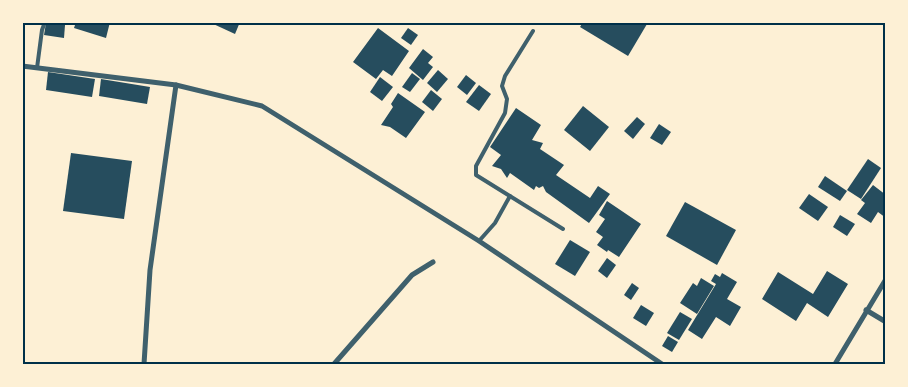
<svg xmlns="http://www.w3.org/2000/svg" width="908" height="387" viewBox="0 0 908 387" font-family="'Playfair Display',serif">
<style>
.building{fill:#264d5e}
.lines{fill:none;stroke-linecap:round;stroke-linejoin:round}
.service{stroke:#3f606c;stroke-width:4}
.minor{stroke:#3f606c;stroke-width:5}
.neatline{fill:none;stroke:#003049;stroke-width:2}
</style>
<rect width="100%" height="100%" fill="#fdf0d5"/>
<!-- building -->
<g class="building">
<path d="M76 22H110L106 38 74 28Z"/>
<path d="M209 22H240L235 34Z"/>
<path d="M583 22H645L647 24 628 56 580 27Z"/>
<path d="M46 23 65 25 64 38 44 35Z"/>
<path d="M378 28 409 51 392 76 383 70 376 79 353 62Z"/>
<path d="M408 28 418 35 411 45 401 38Z"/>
<path d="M423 49 433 57 428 63 433 67 423 80 409 68Z"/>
<path d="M438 70 448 79 437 92 427 83Z"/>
<path d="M48 72 95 79 92 97 46 90Z"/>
<path d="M412 73 420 79 410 92 402 87Z"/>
<path d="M466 75 476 83 467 95 457 87Z"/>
<path d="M380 77 393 87 382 101 370 92Z"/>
<path d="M101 79 150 87 147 104 99 96Z"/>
<path d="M479 85 491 94 479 111 466 102Z"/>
<path d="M431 90 442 99 433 111 422 102Z"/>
<path d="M398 93 425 112 406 138 390 127 381 125 393 107 391 104Z"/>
<path d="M583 106 609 127 590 151 564 130Z"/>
<path d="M516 108 541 125 532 140 543 143 540 149 564 165 556 175 590 198 598 186 610 194 589 223 546 192 543 186 539 188 536 186 534 190 510 173 507 178 501 169 492 166 501 155 490 147Z"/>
<path d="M637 117 645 124 633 139 624 131Z"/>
<path d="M659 124 671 132 662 145 650 138Z"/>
<path d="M71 153 132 161 124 219 63 211Z"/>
<path d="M868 159 881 168 861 199 847 190Z"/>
<path d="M825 176 847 191 840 201 818 187Z"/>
<path d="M873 185 886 195V218L878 212 871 223 857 214 865 203 861 200Z"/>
<path d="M809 194 828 207 818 221 799 208Z"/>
<path d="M607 201 641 224 619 257 608 250 607 252 597 245 603 237 596 232 605 219 599 215Z"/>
<path d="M685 202 736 230 717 265 666 236Z"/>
<path d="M840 215 855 224 847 236 833 227Z"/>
<path d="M570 240 590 252 575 276 555 264Z"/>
<path d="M607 258 616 265 607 278 598 271Z"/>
<path d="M827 271 848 284 828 317 807 303 796 321 762 299 778 272 813 294Z"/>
<path d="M722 273 737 282 727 299 741 307 730 326 716 317 702 339 688 330 716 284 711 281 715 274 720 277Z"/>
<path d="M701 278 714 286 697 314 680 303 693 283 697 286Z"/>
<path d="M632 283 639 288 631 300 624 295Z"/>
<path d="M641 305 654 313 646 326 633 318Z"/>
<path d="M680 312 692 319 679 340 667 333Z"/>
<path d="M668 336 678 342 672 352 662 346Z"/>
</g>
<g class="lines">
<!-- service -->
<g class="service">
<path d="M533 31 505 76 502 86 507 99 505 113 476 166V175L563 229"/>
<path d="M37 68 42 30 45 22"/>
<path d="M479 241 495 223 510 196"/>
</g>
<!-- minor -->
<g class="minor">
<path d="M22 66 176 85 262 106 479 241 662 364"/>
<path d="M866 310 886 322"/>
<path d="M144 364 150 270 176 85"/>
<path d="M334 364 412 275 433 262"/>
<path d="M835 364 886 279"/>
</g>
</g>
<!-- border -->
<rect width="908" height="387" fill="none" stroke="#fdf0d5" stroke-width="48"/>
<rect x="24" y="24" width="860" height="339" class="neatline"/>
</svg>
